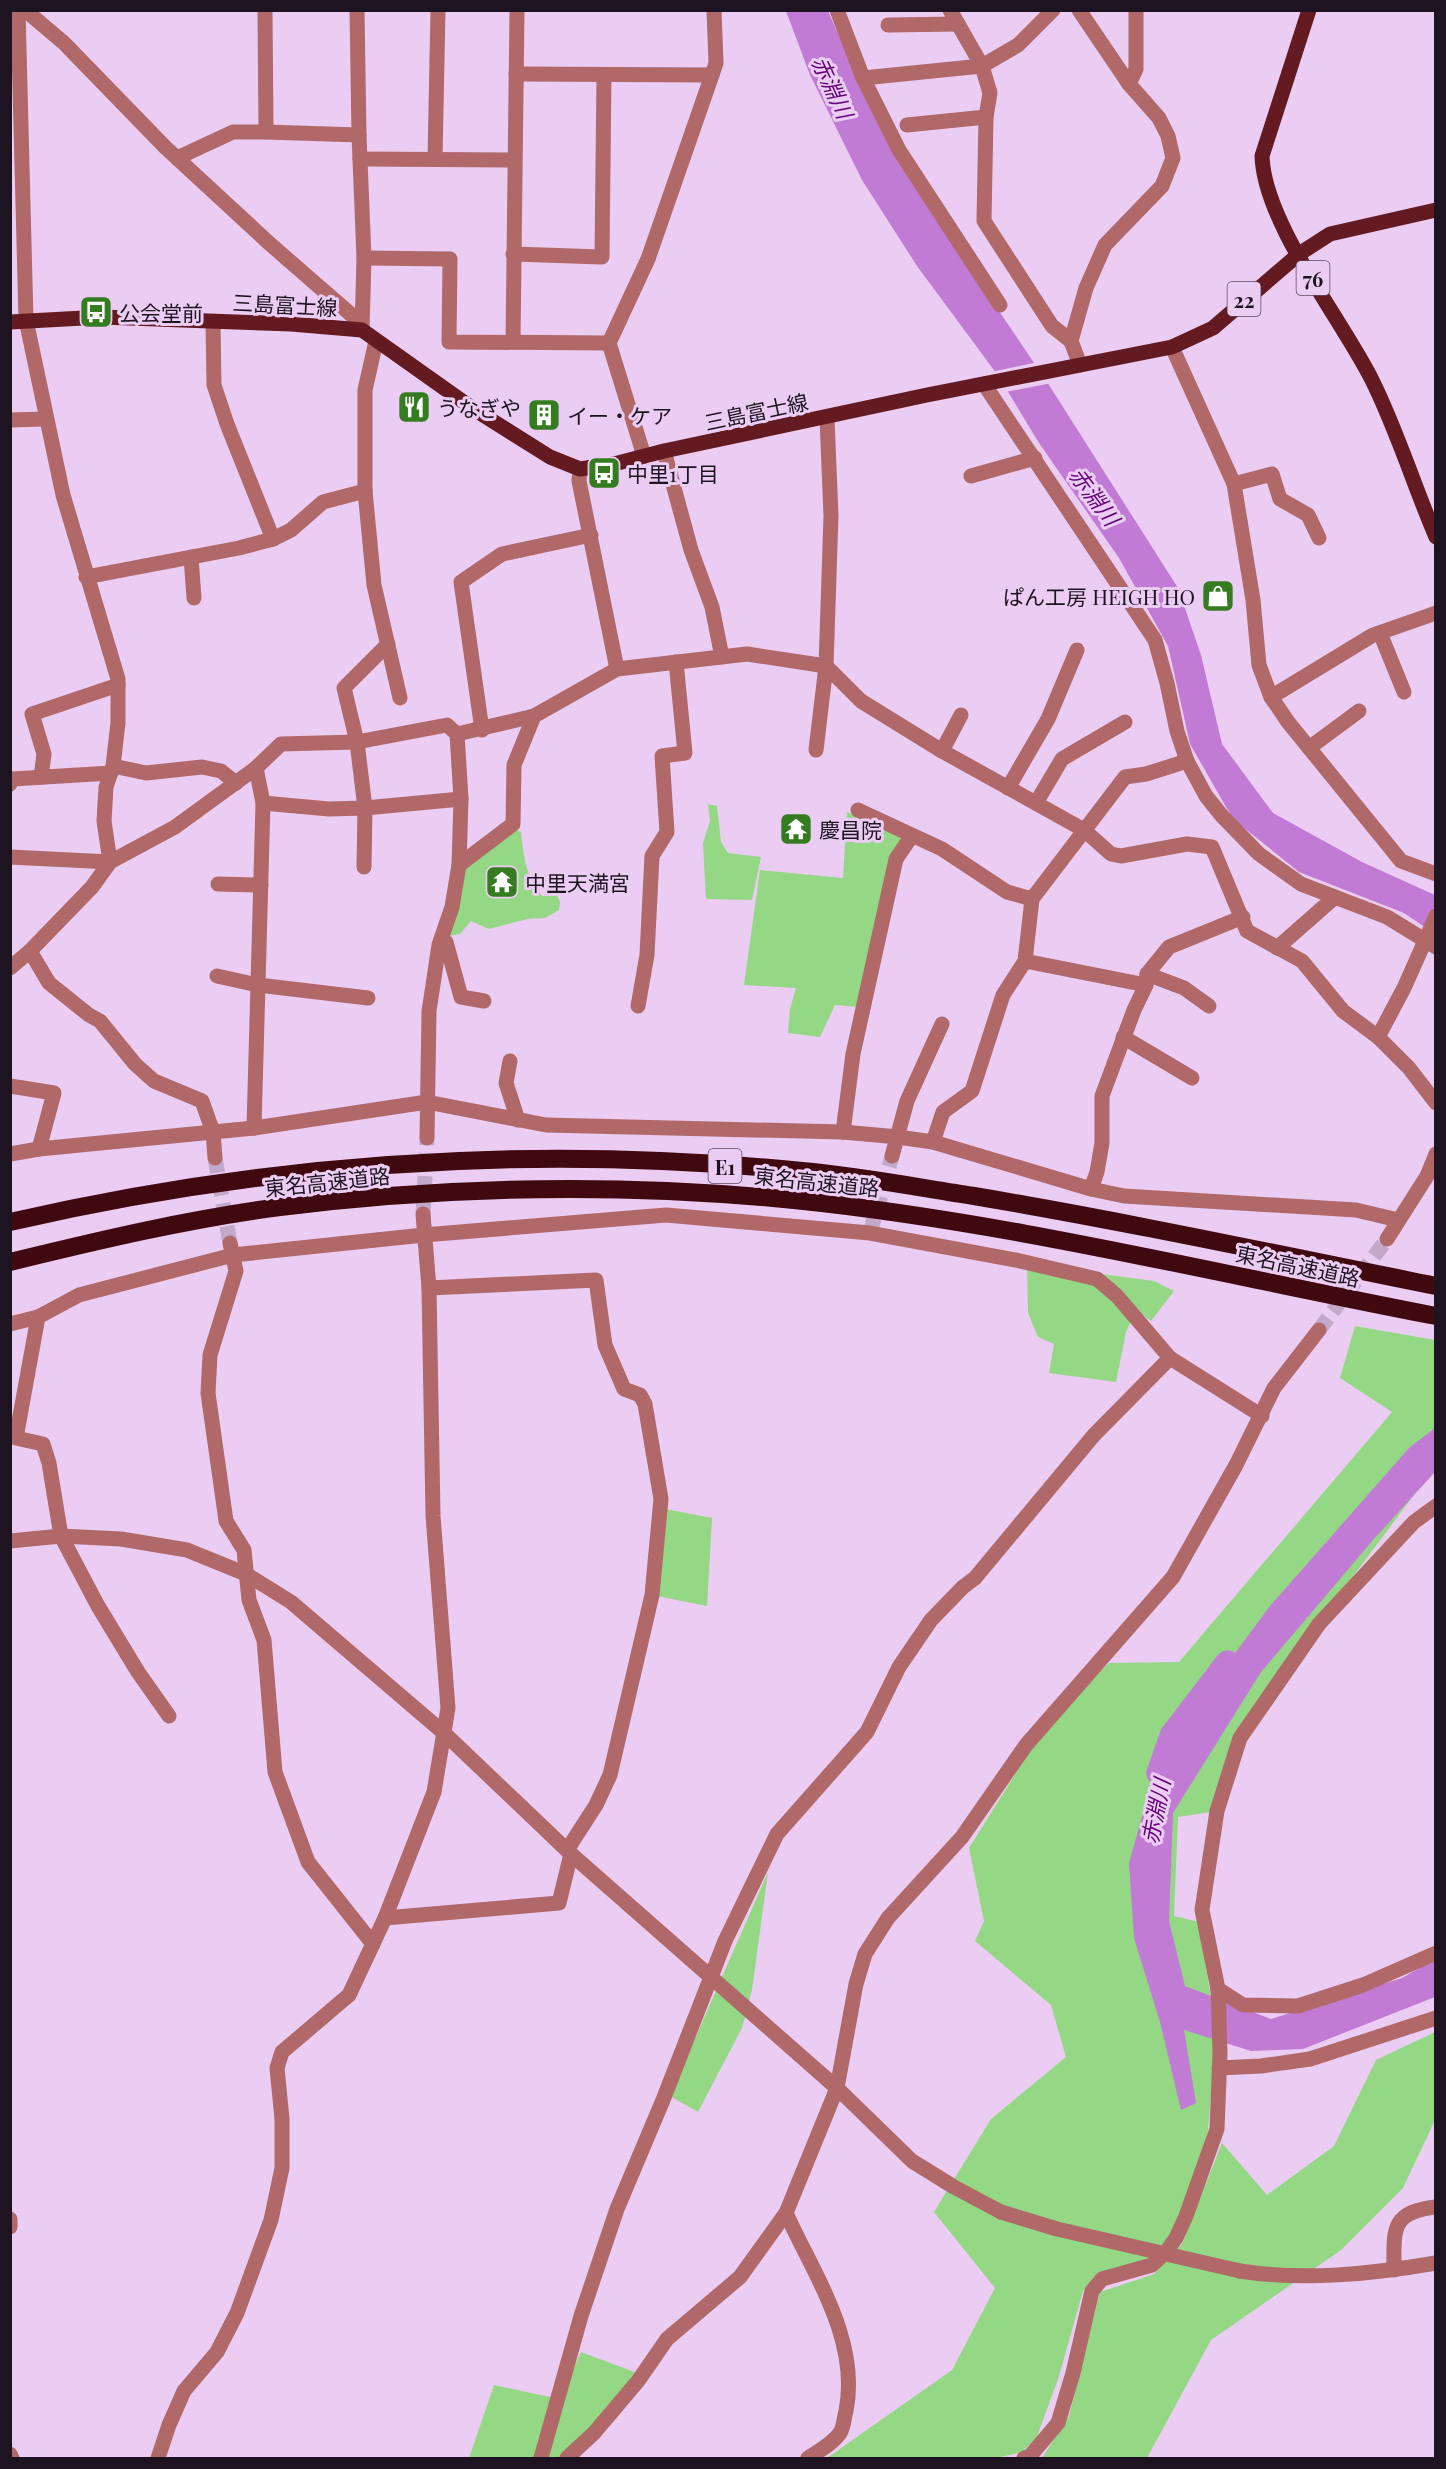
<svg xmlns="http://www.w3.org/2000/svg" width="1446" height="2469" viewBox="0 0 1446 2469" font-family="'Playfair Display','Noto Sans JP',serif">
<style>
.green{fill:#94d784}
.water{fill:#c27bd4}
.pier{fill:#ebcdf3}
.lines{fill:none;stroke-linecap:round;stroke-linejoin:round}
.river{stroke:#c27bd4;stroke-width:27}
.minor-tunnel{stroke:#c2a8c9;stroke-width:15;stroke-dasharray:15 8;stroke-linecap:butt}
.minor{stroke:#b06869;stroke-width:15}
.major{stroke:#641a21;stroke-width:15}
.highway{stroke:#400910;stroke-width:18}
.minor-bridge{stroke:#b06869;stroke-width:15}
.labels{text-anchor:middle;dominant-baseline:central;stroke-width:6;stroke-linejoin:round;paint-order:stroke}
.shield{fill:#ebcdf3;stroke:#5c4b60;stroke-width:1.5}
.shield-label{font-size:20px;font-weight:bold;fill:#1e1321}
.street-label{font-size:21px;fill:#1e1321;stroke:#ebcdf3}
.poi-label{font-size:21px;fill:#1e1321;stroke:#ebcdf3;text-anchor:start}
.water-label{font-size:22px;font-style:italic;fill:#66047a;stroke:#ebcdf3}
</style>
<rect width="100%" height="100%" fill="#ebcdf3"/>
<!-- green -->
<g class="green">
<path d="M708 804 717 806 721 842 728 853 761 857 752 900 706 899 703 843 710 821Z"/>
<path d="M847 812 905 838 858 1007 835 1005 820 1037 788 1033 790 1009 796 988 744 985 760 870 843 878Z"/>
<path d="M510 826 521 832C523 854 526 878 542 896L557 895 560 902 559 910 545 918 527 919 489 929 471 921 460 934 448 936 462 868Z"/>
<path d="M1027 1264 1154 1281 1174 1291 1151 1321 1136 1310 1126 1332 1116 1382 1049 1373 1054 1344 1038 1337 1028 1313Z"/>
<path d="M1355 1326 1435 1340V1467L1354 1575 1240 1738 1217 1811 1178 1817 1174 1916 1199 1922 1216 2030 1208 2131 1192 2182 1165 2248 1151 2259 1097 2273 1083 2291 1059 2376 1037 2437 1022 2452 996 2458H827L952 2370 995 2288 934 2212 991 2119 1066 2057 1051 2005 975 1941 984 1921 969 1848 1045 1727 1109 1663 1179 1662 1392 1412 1340 1378Z"/>
<path d="M660 1508 712 1518 707 1606 652 1595Z"/>
<path d="M768 1872 752 1990 742 2028 698 2112 670 2096Z"/>
<path d="M1435 2032V2120L1403 2188 1341 2250 1211 2340 1147 2458H1042L1069 2416 1100 2292 1154 2274 1182 2244 1222 2143 1267 2195 1334 2146 1376 2060Z"/>
<path d="M581 2352 637 2373 583 2441 559 2458H469L494 2385 559 2399Z"/>
</g>
<!-- water -->
<g class="water">
<path d="M786 11H828L867 99 947 234 1049 385 1178 588 1201 655 1222 744 1273 813 1362 862 1435 895V934L1404 913 1299 872 1233 819 1190 744 1168 646 1119 558 1039 443 999 377 917 266 862 180 810 75Z"/>
<path d="M1435 1428V1472L1373 1540 1261 1672 1173 1813 1169 1921 1185 1986 1271 2019 1402 1978 1435 1959V1997L1303 2049 1251 2051 1184 2030 1196 2103 1181 2110 1160 2022 1134 1938 1129 1863 1159 1756 1270 1606 1410 1447Z"/>
</g>
<!-- pier -->
<path class="pier" d="M1038 362 1052 383 1005 392 991 372Z"/>
<g class="lines">
<!-- river -->
<path class="river" d="M1160 1773 1173 1736 1228 1664"/>
<!-- minor-tunnel -->
<g class="minor-tunnel">
<path d="M215 1158 230 1243"/>
<path d="M423 1214 427 1138"/>
<path d="M870 1233 892 1156"/>
<path d="M1319 1330 1387 1239"/>
</g>
<!-- minor -->
<g class="minor">
<path d="M18 10 26 320 63 495 118 679V723L113 766 106 787 104 821 110 862"/>
<path d="M25 10 64 43 165 147 270 244 355 318 362 330"/>
<path d="M265 10 266 132 359 135"/>
<path d="M357 10 359 135 364 258 362 330"/>
<path d="M837 10 863 78 899 150 1000 305"/>
<path d="M950 10 982 66 990 93 986 117 984 221 1052 326 1071 341"/>
<path d="M1079 10 1129 84 1159 118 1168 136 1173 158 1162 186 1105 245 1086 288 1071 341 1080 365"/>
<path d="M888 25 958 24"/>
<path d="M516 74 712 75"/>
<path d="M863 78 982 66 1018 45 1053 10"/>
<path d="M1129 84 1136 69V10"/>
<path d="M907 125 986 117"/>
<path d="M177 158 233 132H266"/>
<path d="M360 159 514 160"/>
<path d="M435 159 438 10"/>
<path d="M513 254 602 257 604 75"/>
<path d="M364 258 450 259 449 342 609 343"/>
<path d="M213 322 214 385 227 424 273 539"/>
<path d="M376 341 365 390V491L374 585 400 698"/>
<path d="M513 342 517 10"/>
<path d="M1172 347 1234 484 1253 600 1259 665 1271 697 1288 722 1401 861 1436 874"/>
<path d="M984 384 1155 640 1167 683 1177 731 1187 761 1206 796 1222 816 1259 854 1301 884 1387 917 1436 947"/>
<path d="M10 420 45 419"/>
<path d="M664 451 691 550 712 607 722 657"/>
<path d="M644 456 609 343 648 259 712 75 716 63 714 10"/>
<path d="M580 469 579 481 617 669"/>
<path d="M971 476 1035 458"/>
<path d="M1234 484 1272 474 1280 499 1308 515 1319 538"/>
<path d="M191 557 194 598"/>
<path d="M86 577 239 548 273 539 291 530 323 502 365 491"/>
<path d="M1380 633 1404 692"/>
<path d="M1271 697 1373 635 1436 613"/>
<path d="M482 730 461 582 502 554 591 535"/>
<path d="M457 734 534 716 617 669 747 654 826 666 861 701 942 751 1084 830 1111 854 1121 856 1187 844 1212 847 1247 931 1302 961 1343 1011 1378 1037 1409 1068 1436 1103"/>
<path d="M1309 748 1359 711"/>
<path d="M816 750 826 666 831 516 827 418"/>
<path d="M942 751 961 715"/>
<path d="M113 766 146 773 202 767 221 771 236 783"/>
<path d="M41 777 44 754 32 714 118 685"/>
<path d="M10 784 12 779 111 773"/>
<path d="M1008 788 1048 719 1077 650"/>
<path d="M263 803 329 809 365 808 461 799"/>
<path d="M1036 803 1062 759 1125 722"/>
<path d="M858 810 942 849 1007 892 1032 899"/>
<path d="M10 857 110 862"/>
<path d="M459 865 513 824 514 765 534 716"/>
<path d="M364 867 365 808 357 742 344 688 388 644"/>
<path d="M218 884 261 885"/>
<path d="M441 939 446 942 461 997 484 1001"/>
<path d="M1277 948 1335 897"/>
<path d="M30 951 49 983 89 1015 100 1021 135 1064 154 1081 202 1101 213 1132 215 1158"/>
<path d="M1025 961 1146 985"/>
<path d="M10 968 30 951 92 887 110 862 175 827 256 768 281 744 357 742 447 725 457 734 461 799 459 865 452 907 439 945 429 1011 427 1138"/>
<path d="M1147 974 1184 988 1209 1006"/>
<path d="M217 976 258 985 368 998"/>
<path d="M638 1006 647 955 652 856 667 832 662 756 685 753 676 662"/>
<path d="M1123 1037 1192 1078"/>
<path d="M1378 1037 1404 988 1436 916"/>
<path d="M510 1061 506 1083 518 1120"/>
<path d="M10 1086 54 1093 39 1149"/>
<path d="M254 1128 263 803 256 768"/>
<path d="M843 1132 853 1054 896 859 911 837"/>
<path d="M933 1142 943 1112 972 1091 1003 995 1025 961 1032 899 1125 777 1146 774 1187 761"/>
<path d="M10 1154 39 1149 254 1128 427 1102 546 1125 843 1132 898 1137 933 1142 1091 1189 1124 1196 1356 1210 1398 1220"/>
<path d="M892 1156 907 1101 942 1024"/>
<path d="M1091 1189 1097 1172 1102 1143V1096L1134 1010 1146 985 1147 974 1169 947 1243 917"/>
<path d="M1387 1239 1427 1176 1436 1154"/>
<path d="M230 1243 236 1271 210 1355 208 1393 226 1521 244 1550 249 1600 264 1640 275 1772 308 1862 373 1944"/>
<path d="M429 1288 596 1280 605 1345 624 1389 640 1395 645 1404 661 1499 652 1595 610 1775 596 1805 567 1850"/>
<path d="M38 1317 16 1438 43 1444 49 1463 61 1536 98 1606 138 1672 169 1716"/>
<path d="M10 1324 38 1317 79 1295 233 1255 424 1235 666 1215 870 1233 1016 1260 1097 1279 1117 1296 1170 1358 1262 1416"/>
<path d="M1436 1506 1414 1522 1319 1624 1240 1738 1217 1811 1202 1910 1218 1989 1243 2005 1298 2006 1363 1985 1436 1953"/>
<path d="M10 1541 61 1536 121 1539 187 1550 246 1574 291 1602 444 1733 571 1854 837 2088 912 2161 954 2187 1001 2212"/>
<path d="M385 1918 559 1903 571 1854"/>
<path d="M1219 2068 1261 2066 1310 2059 1436 2018"/>
<path d="M786 2213C814 2275 860 2340 846 2411 844 2417 844 2427 840 2433 832 2444 819 2451 808 2458"/>
<path d="M10 2219V2227"/>
<path d="M1394 2270C1394 2230 1390 2212 1436 2207"/>
<path d="M1240 2271C1304 2281 1372 2274 1436 2263"/>
<path d="M10 2454 12 2458"/>
<path d="M158 2458 169 2425 184 2391 217 2352 237 2313 271 2220 282 2168V2119L277 2068 282 2052 349 1995 385 1918 434 1792 448 1708 433 1516 429 1288 423 1214"/>
<path d="M541 2458 581 2316 617 2209 663 2100 725 1941 777 1834 867 1732 899 1667 931 1620 963 1587 975 1578 1094 1435 1170 1358"/>
<path d="M567 2458 594 2433 638 2381 667 2339 740 2277 786 2213 837 2088 856 1984 865 1954 888 1918 962 1837 1026 1745 1173 1577 1236 1465 1274 1388 1319 1330"/>
<path d="M1024 2458 1030 2456 1058 2423 1073 2373 1092 2291 1102 2279 1152 2265 1166 2252 1176 2238 1186 2216 1217 2129 1220 2053 1218 1989"/>
</g>
<!-- major -->
<g class="major">
<path d="M1309 10 1262 156C1264 223 1341 318 1372 380 1397 430 1414 486 1436 537"/>
<path d="M10 322 102 317 291 324 362 330 472 408 550 457 580 469 614 464 664 451 927 395 1172 347 1213 328 1299 254 1330 234 1436 210"/>
</g>
<!-- highway -->
<g class="highway">
<path d="M10 1222C270 1162 536 1144 802 1171 859 1176 916 1187 974 1196 1128 1222 1282 1255 1436 1286"/>
<path d="M10 1262C100 1240 189 1219 280 1207 450 1186 623 1183 794 1200 1010 1222 1222 1275 1436 1316"/>
</g>
<!-- minor-bridge -->
<path class="minor-bridge" d="M1001 2212 1057 2229 1240 2271"/>
</g>
<!-- icons -->
<defs>
<g id="bus-square" transform="scale(1.725)"><rect x="-9" y="-9" width="18" height="18" rx="4" fill="#357c20" stroke="#ebcdf3"/><path d="M-5-6H5V4H4V6H2V4H-2V6H-4V4H-5ZM-3.5-4V0h7V-4ZM-3.5 1.2v1.5H-2V1.2ZM2 1.2v1.5H3.5V1.2Z" fill="#fff"/></g>
<g id="restaurant-square" transform="scale(1.725)"><rect x="-9" y="-9" width="18" height="18" rx="4" fill="#357c20" stroke="#ebcdf3"/><path d="M-5-6h1v4h1v-4h1v4h1v-4h1v5L-1.5 .5V6h-2V.5L-5-1ZM5-6V6H3V1.5H1.5Q1.5-4 5-6Z" fill="#fff"/></g>
<g id="building-square" transform="scale(1.725)"><rect x="-9" y="-9" width="18" height="18" rx="4" fill="#357c20" stroke="#ebcdf3"/><path d="M-4-6H4V6H1V3H-1V6H-4ZM-2.5-4.3h1.7v1.8h-1.7ZM.8-4.3h1.7v1.8H.8ZM-2.5-1h1.7V.8h-1.7ZM.8-1h1.7V.8H.8Z" fill="#fff"/></g>
<g id="shop-square" transform="scale(1.725)"><rect x="-9" y="-9" width="18" height="18" rx="4" fill="#357c20" stroke="#ebcdf3"/><path d="M-5-2.5h2.3a2.7 3.5 0 0 1 5.4 0H5L5.5 6h-11ZM-1.5-2.5h3a1.5 2.3 0 0 0-3 0Z" fill="#fff"/></g>
<g id="temple-square" transform="scale(1.725)"><rect x="-9" y="-9" width="18" height="18" rx="4" fill="#357c20" stroke="#ebcdf3"/><path d="M0-6L5-2H3V0L6.5 2.5H4V6H1.5V3h-3V6H-4V2.5H-6.5L-3 0V-2H-5Z" fill="#fff"/></g>
</defs>
<g fill-rule="evenodd">
<use href="#bus-square" x="96" y="312"/>
<use href="#restaurant-square" x="414" y="407"/>
<use href="#building-square" x="544" y="415"/>
<use href="#bus-square" x="604" y="473"/>
<use href="#shop-square" x="1218" y="596"/>
<use href="#temple-square" x="796" y="829"/>
<use href="#temple-square" x="502" y="882"/>
</g>
<g class="labels">
<!-- shield labels -->
<g class="shield">
<rect x="1296.5" y="261" width="33" height="34" rx="4.5"/>
<rect x="1227.5" y="282" width="33" height="34" rx="4.5"/>
<rect x="708.5" y="1149" width="33" height="34" rx="4.5"/>
</g>
<g class="shield-label">
<text x="1313" y="278">76</text>
<text x="1244" y="299">22</text>
<text x="725" y="1166">E1</text>
</g>
<!-- street labels -->
<g class="street-label">
<text transform="translate(285 304) rotate(3)">三島富士線</text>
<text transform="translate(756 411) rotate(-12)">三島富士線</text>
<text transform="translate(327 1181) rotate(-6)">東名高速道路</text>
<text transform="translate(817 1181) rotate(6)">東名高速道路</text>
<text transform="translate(1298 1265) rotate(12)">東名高速道路</text>
</g>
<!-- poi labels -->
<g class="poi-label">
<text x="119" y="312">公会堂前</text>
<text x="437" y="407">うなぎや</text>
<text x="567" y="415">イー・ケア</text>
<text x="627" y="473">中里1丁目</text>
<text x="1195" y="596" text-anchor="end">ぱん工房 HEIGH HO</text>
<text x="819" y="829">慶昌院</text>
<text x="525" y="882">中里天満宮</text>
</g>
<!-- water labels -->
<g class="water-label">
<text transform="translate(833 87) rotate(65)">赤淵川</text>
<text transform="translate(1095 496) rotate(53)">赤淵川</text>
<text transform="translate(1155 1811) rotate(-79)">赤淵川</text>
</g>
</g>
<!-- border -->
<rect width="1446" height="2469" fill="none" stroke="#1e1321" stroke-width="24"/>
</svg>
